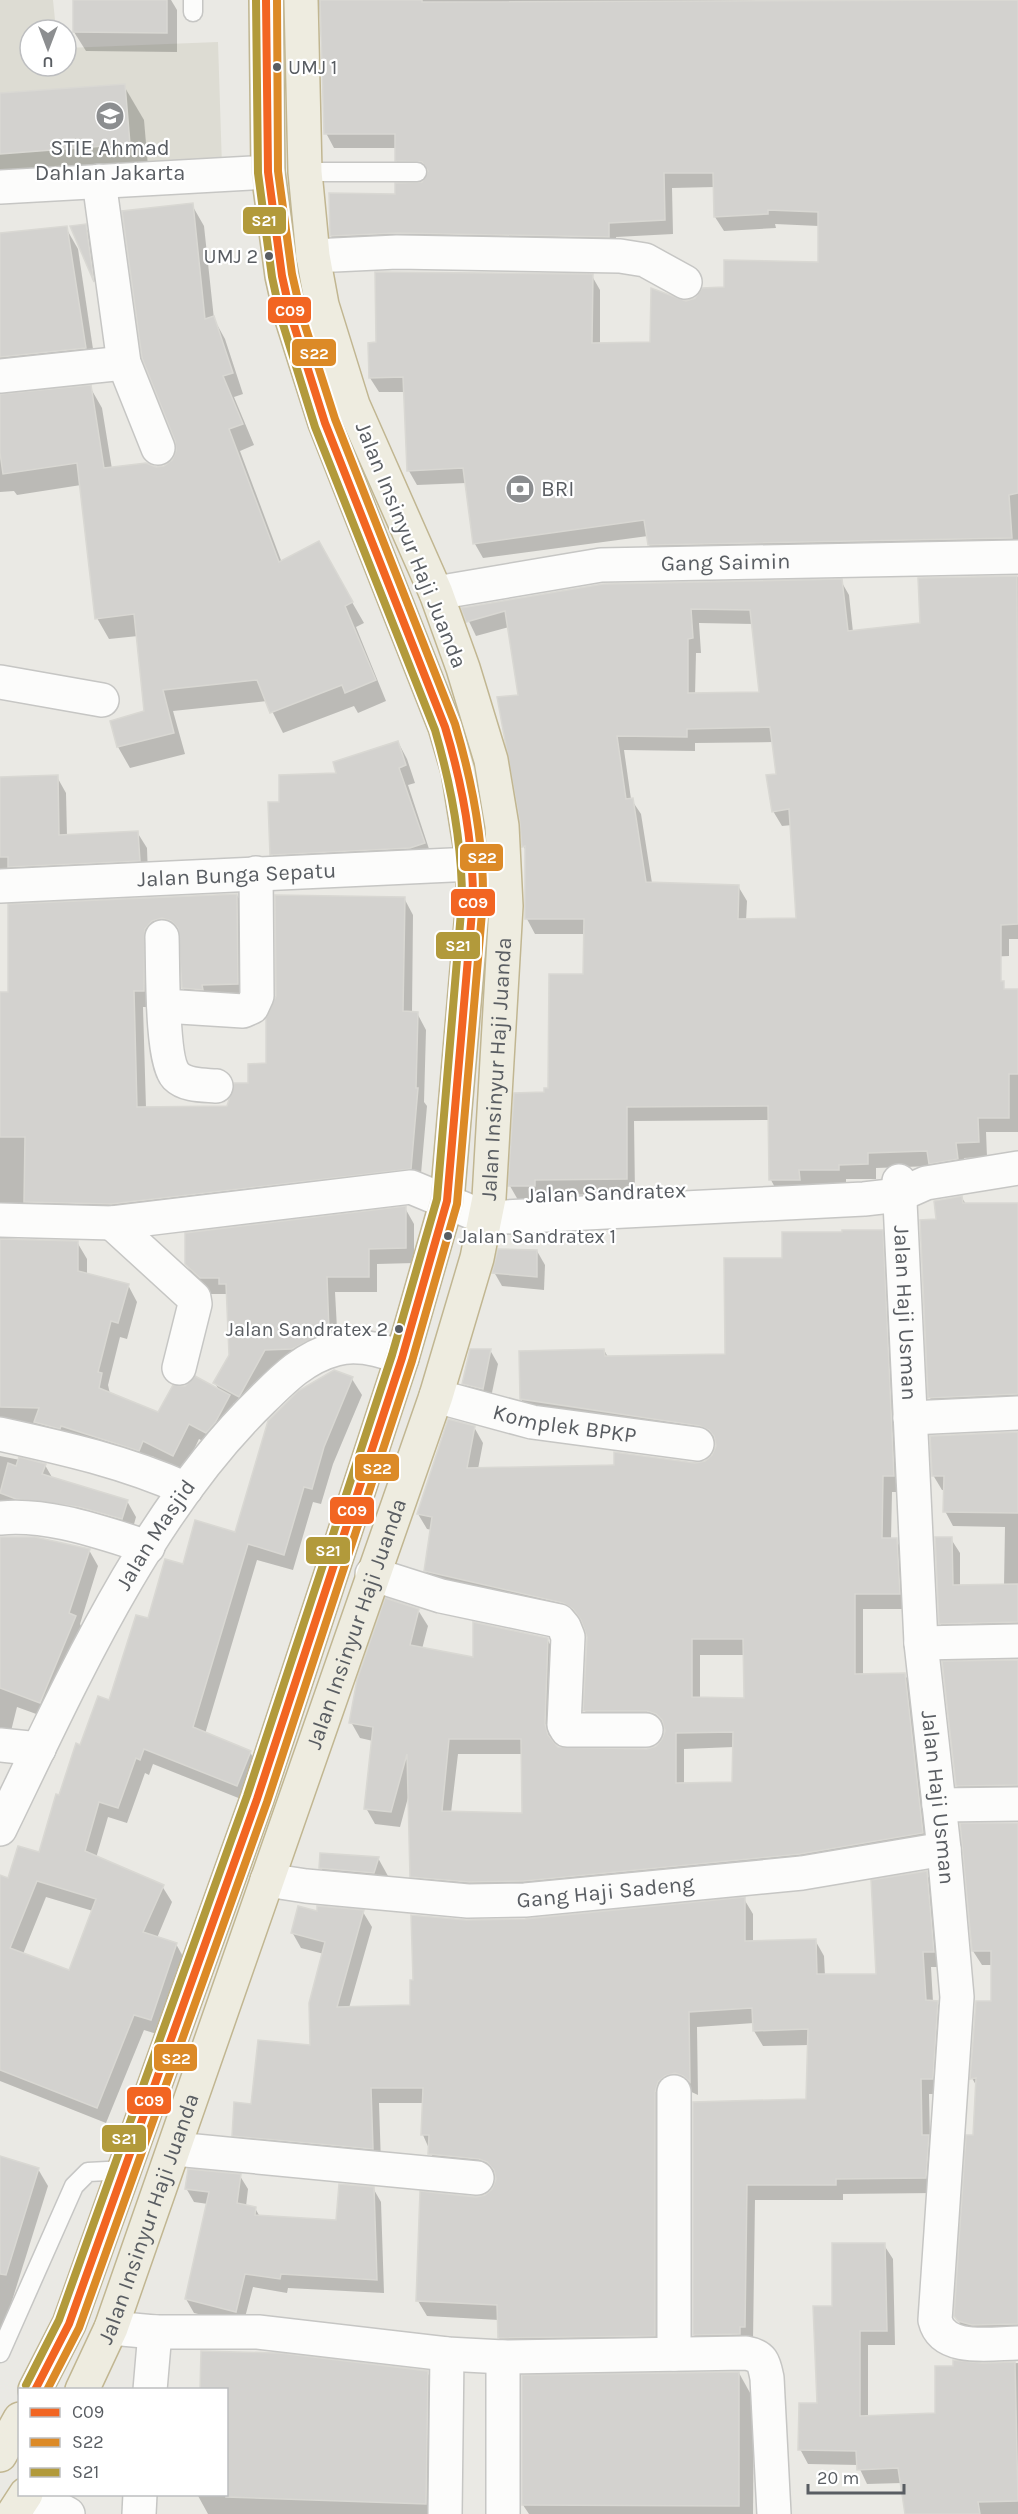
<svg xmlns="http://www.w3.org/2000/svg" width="1018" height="2514" viewBox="0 0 1018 2514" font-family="Karla,sans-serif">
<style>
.education{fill:#dddcd3}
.shadow{fill:#0003;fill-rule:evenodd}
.building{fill:#d3d2cf;stroke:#d9d8d3;stroke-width:1.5;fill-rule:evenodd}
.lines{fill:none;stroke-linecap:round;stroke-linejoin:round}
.lane-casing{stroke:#c6c6c4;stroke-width:21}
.street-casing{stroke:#c6c6c4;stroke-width:36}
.highway-casing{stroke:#c1b691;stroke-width:36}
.lane{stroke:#fcfcfb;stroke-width:18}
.street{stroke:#fcfcfb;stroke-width:33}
.highway{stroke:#eeece0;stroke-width:33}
.bus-1-casing{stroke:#fff;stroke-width:12}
.bus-2-casing{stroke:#fff;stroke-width:12}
.bus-3-casing{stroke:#fff;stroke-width:12}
.bus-1{stroke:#f26522;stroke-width:8}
.bus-2{stroke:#dc8a27;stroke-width:8}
.bus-3{stroke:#b29a3b;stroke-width:8}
.bus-dot{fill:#595d62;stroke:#fff;stroke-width:2}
.labels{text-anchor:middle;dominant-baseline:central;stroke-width:4.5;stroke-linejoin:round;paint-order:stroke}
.bus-label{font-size:20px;fill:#595d62;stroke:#fff;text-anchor:start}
.poi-label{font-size:22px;fill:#595d62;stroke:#fff}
.street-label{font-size:22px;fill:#595d62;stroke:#fff}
.line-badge{stroke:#fff;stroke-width:2}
.badge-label{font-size:16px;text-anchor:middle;font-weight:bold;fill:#fff}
</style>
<rect width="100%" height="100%" fill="#eae9e4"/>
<!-- education -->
<path class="education" d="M0 0H53L56 30H30V66H66V48L218 42 222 167 0 174Z"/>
<!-- shadow -->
<g class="shadow">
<path d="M75 0H171L177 10V52L86 51 74 32Z"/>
<path d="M319 0H1018V553L658 560 649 545 648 536 483 558 475 544 466 483 417 485 409 471 405 392H379L370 378 377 344 592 276 600 290V345L652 344 686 302 725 288 819 264V226L775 224 776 228 724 231 715 217V187L672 188 673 234 616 237 617 251H340L331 236V194L396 195 423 183 428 176 405 175 396 160V148H334L326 133Z"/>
<path d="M124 86 144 120 149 178 0 189V95Z"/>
<path d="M192 205 204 226 214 319 225 339 243 394 234 397 254 445 240 451 282 563 330 564 364 623 356 627 386 701 358 713 354 706 283 733 267 701 173 711 185 754 130 768 118 747 112 722 146 712 138 636 109 639 97 618 81 485 17 495 14 491 0 492V396L90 387 102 408 112 469 165 467 174 460 178 451Z"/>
<path d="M85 226 100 252 107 302 95 282 73 227Z"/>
<path d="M66 228 78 249 96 369 0 382V235Z"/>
<path d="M1018 577V939H1009V956L935 959 936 992 1018 991V1132H986L987 1157 964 1158 966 1173 932 1166 876 1168V1179H846V1184L807 1185V1194L779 1195 771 1180 769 1120 634 1121 635 1194 543 1195V1200H518L510 1186 545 1094 549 1089 584 975 585 934H535L527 919V852L523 846 520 697 509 627 476 636 463 609 841 581 849 595 853 632 921 624 919 579ZM699 623 753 624 761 694 695 695 696 653H701ZM774 742 778 775 773 811 782 826 792 825 797 920 746 921 747 901 738 886 652 883 641 814 631 799 624 750 695 751V743Z"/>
<path d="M398 742 407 759 415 783 408 785 433 861 282 871 272 854 281 803Z"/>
<path d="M57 777 66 793 67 836 137 832 147 848 148 876 0 872V778Z"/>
<path d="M237 895 246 912 247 1000 193 1004 183 988 180 937 171 934 153 1007H143L146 1108 228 1107 267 1065 404 898 413 915 412 1013H417L426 1030 424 1102 427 1106 420 1185 0 1220V994H10V906Z"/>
<path d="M962 1198 966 1204 1018 1239V1409L938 1413 930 1398 921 1221H938Z"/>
<path d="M405 1208 414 1224V1263L377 1264V1292H335L338 1347 249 1411 233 1403 238 1413 216 1448 199 1439 183 1472 152 1456 148 1466 45 1439 36 1424 0 1423V1238L77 1242 87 1259V1275L128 1285 137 1302 127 1339 120 1337 108 1385 110 1394 158 1414 220 1392 215 1383 231 1355 228 1297 226 1294H210L196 1280 186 1264Z"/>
<path d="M882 1231 891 1247 902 1492H892L891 1540H896L905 1555 908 1609H863V1675H905L914 1690 931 1849 809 1870 421 1892 412 1876 409 1794 400 1827 375 1824 366 1808 373 1741 360 1738 351 1722 418 1610 428 1626 422 1649 475 1658 547 1639 556 1655 553 1741 558 1748 647 1750 657 1747 664 1740 666 1730 657 1727H594L585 1711 588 1637 584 1624 573 1618 434 1586 425 1570 432 1530 427 1529 418 1514 474 1427 483 1443 478 1469 705 1462 713 1456 717 1444 710 1441 530 1415 521 1399 604 1350 608 1357 726 1356 783 1259ZM700 1655H745L746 1699 700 1698ZM734 1747 733 1784H684V1749ZM458 1754H523V1815L451 1813Z"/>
<path d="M537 1251 545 1265 544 1290 502 1286 494 1272Z"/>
<path d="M490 1350 498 1364 490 1402 472 1397 464 1383Z"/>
<path d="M334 1371 352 1379 362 1395 333 1464 321 1504 313 1502 293 1570 257 1560 205 1734 250 1752 259 1768 246 1801 153 1764 149 1775 145 1773 127 1823 108 1817 96 1858 162 1886 172 1902 157 1938 176 1944 185 1960 160 2035 144 2030 106 2123 0 2081V1888L40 1854 60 1797 81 1747 110 1702 149 1620 184 1566 236 1534ZM46 1897 93 1911 70 1971 23 1954Z"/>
<path d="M1018 1433V1637L949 1638 940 1623 951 1539 960 1553V1587L1004 1586 1005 1527 953 1526 945 1511V1490H942L933 1475Z"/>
<path d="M0 1456 45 1465 53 1479 127 1501 136 1517 131 1535 0 1518Z"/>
<path d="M0 1537 35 1539 89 1550 98 1566 80 1624 85 1634 50 1719 17 1707 8 1743 0 1746Z"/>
<path d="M1018 1661V1800H966L957 1786Z"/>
<path d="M1018 1824V2340L964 2331 956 2316 975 2136 977 2087 972 2078 992 2003 993 1965H982L973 1951Z"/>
<path d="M378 1858 388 1876 384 1891 331 1886 321 1868Z"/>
<path d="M926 1873 935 1888 942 1967H931L933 2002H937L946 2017 941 2094H929L930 2140 937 2152 934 2193 843 2194V2200H755L753 2342 703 2350 694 2335V2104L808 2100 809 2045 763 2046 754 2031V2023L697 2027 698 2095 683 2088 663 2351 508 2353 499 2338V2320L427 2316 418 2301 421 2193 485 2197 494 2189 497 2178 438 2169 423 2135 424 2103H379L381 2164 242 2151 233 2135 253 2105 312 2047 324 1954 301 1948 292 1932 318 1913 363 1912 372 1927 349 2008 411 2007 466 1921 526 1920 744 1899 753 1914V1942L815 1940 824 1956 825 1976H877Z"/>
<path d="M0 2158 38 2169 48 2186 0 2339Z"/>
<path d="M240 2176 248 2189 246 2206 255 2208 260 2217 338 2221 373 2188 381 2202 384 2293 288 2288 287 2293 253 2287 243 2325 194 2313 186 2299 208 2204 194 2202 186 2188Z"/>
<path d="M884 2245 893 2259 895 2345H868V2417L936 2415 982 2365 1018 2363V2514H907L902 2483 867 2484 858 2465 808 2464 800 2449 818 2405 834 2307Z"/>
<path d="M427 2372 442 2399 441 2514H208L197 2494H226Z"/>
<path d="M739 2373 754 2400 753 2514H529L523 2505Z"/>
</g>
<!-- building -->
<g class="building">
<path d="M73 0H167V33L73 32Z"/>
<path d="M320 0H422V2L1018 0V493L1009 495 1012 538 648 545 644 520 473 544 463 468 407 471 403 377 369 378 368 343 376 342 375 272 593 274 592 343 650 342 651 288 686 301 695 298 702 288 724 287V260L818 262V212L768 210V214L714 217 713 173H664L665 220 609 223V237L397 233 330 236 329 193 395 194V183L422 182 428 171 422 162 395 161V134H324Z"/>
<path d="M125 84 130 144 0 154V93Z"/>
<path d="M193 203 205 319 214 316 233 373 223 376 243 424 229 429 279 562 319 541 353 602 345 606 376 680 345 693 342 685 270 713 257 680 163 690 174 733 117 747 110 721 144 711 134 614 95 619 77 463 3 474 0 453V394L91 385 104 468 146 463 156 467 164 466 172 460 176 451 175 441 142 358 122 211Z"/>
<path d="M86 224 94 282 70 226Z"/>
<path d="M67 226 86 348 0 357V233Z"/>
<path d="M1017 576 1018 924 1001 925V981H1004V989H1018V1074H1009V1118H978L979 1142 956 1143 958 1159 929 1164 927 1151 868 1153V1164L839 1165V1170H799L800 1180H769L768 1106 627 1107V1179L535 1180V1186H508L514 1093 544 1092V1088H548L549 974H583L584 919H525V846L522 847 520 823 497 697 518 695 505 611 466 622 461 608 603 584 842 579 848 631 920 623 918 578ZM691 609 750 610 759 692 688 693V639L693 638ZM770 727 776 774 766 775 772 812 789 809 796 918 738 919 739 885 646 882 633 798 626 799 617 736 687 737V729Z"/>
<path d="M398 741 406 765 399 768 425 843 410 848 270 855 268 802H279V775L336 773 333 762Z"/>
<path d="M58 775 59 835 138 831 140 861 8 867V857H0V777Z"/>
<path d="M237 894 238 984 202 985 203 990 182 988 178 928 171 921 162 918 152 921 145 929 144 991H134L137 1107 227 1106 234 1083H248V1064L266 1063V1018L276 996 275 895 405 897 403 1011 418 1012 416 1088H418L411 1169 111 1204 24 1202 25 1137H0V992H8V904Z"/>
<path d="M962 1196 963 1203H1018V1394L928 1398 920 1220 936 1219 934 1201Z"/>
<path d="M406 1206V1248L369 1249V1277H327L329 1331 292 1349 265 1350 239 1397 213 1383 229 1355 226 1284H219V1278H200L185 1264V1233Z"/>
<path d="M842 1230H883L894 1476H883L882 1538H897L900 1594H855V1674L905 1673 923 1833 800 1854 524 1881 469 1882 410 1877 407 1754 391 1812 364 1809 373 1727 349 1723 357 1680 385 1598 419 1609 410 1645 473 1657V1622L548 1638 545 1724 548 1735 558 1747 647 1749 656 1746 662 1739 665 1731 662 1720 656 1714 647 1711H583L587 1637 581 1620 573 1609 563 1603 424 1571 432 1517 417 1514 448 1419 475 1426 467 1468 614 1465V1452L695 1463 705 1461 712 1455 716 1446 714 1436 709 1430 700 1426 520 1399 519 1351 604 1349 605 1356 725 1354 724 1258H782V1232H842ZM692 1639H743L744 1698 692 1697ZM733 1732 732 1782 676 1783V1733ZM449 1739H521L522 1813 442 1811Z"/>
<path d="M0 1239 78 1241V1271L129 1284 118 1323 111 1321 98 1372 102 1373 99 1388 158 1412 173 1385 185 1386 195 1376 230 1395 215 1423 206 1433 189 1424 173 1456 143 1441 139 1451 61 1426 60 1429 34 1422 39 1408 0 1407Z"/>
<path d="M498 1249 537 1250V1277L492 1273Z"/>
<path d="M470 1349H491L483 1389 462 1384Z"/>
<path d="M334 1370 353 1377 324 1447 312 1489 304 1487 284 1555 248 1544 193 1727 251 1751 237 1786 144 1749 140 1760 136 1758 118 1808 99 1802 85 1851 164 1885 143 1932 177 1943 151 2020 134 2015 97 2108 0 2070V1875L8 1878 18 1846 39 1852 56 1794 59 1795 76 1743 80 1745 98 1696 109 1700 136 1615 148 1618 165 1559 183 1564 195 1520 235 1532 268 1421 298 1391ZM37 1881 96 1899 69 1970 10 1948Z"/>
<path d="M1018 1432V1513L943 1512 944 1476H932L930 1436Z"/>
<path d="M19 1457 46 1464 42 1474 128 1500 122 1519 79 1507 16 1499 0 1493 8 1463 16 1466Z"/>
<path d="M0 1537H35L90 1549 69 1613 76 1616 40 1703 0 1688Z"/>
<path d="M935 1537H952L953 1585 1018 1584V1622L939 1624Z"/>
<path d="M1018 1660V1785L956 1786 942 1661Z"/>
<path d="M960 1823H1018V2324L972 2325 958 2321 954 2316 966 2135H973L976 2078 970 2079 976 2001H991V1951H972Z"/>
<path d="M320 1853 379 1857 374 1873 319 1868Z"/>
<path d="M927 1871 934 1952H923L926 2000 938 2001 933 2079H921L922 2135H929L926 2178 836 2179V2185H747L745 2327H740V2334L693 2335V2102L806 2099 808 2029 753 2031 752 2008 689 2012 690 2082 683 2076 675 2073 665 2076 658 2082 655 2092V2336L498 2338 497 2305 416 2301 420 2191 476 2197 485 2195 492 2189 496 2179 494 2170 487 2162 479 2159 428 2154 429 2135H421L423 2088H371L373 2149 232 2136 234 2102 251 2104 258 2040 310 2045 309 2003 325 1942 291 1933 298 1906 317 1911V1906L364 1910 337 2007 410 2005V1980H413L411 1915 466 1920 525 1919 745 1897V1941L816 1939 817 1974H876L871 1880Z"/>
<path d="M0 2156 39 2168 6 2275 0 2274Z"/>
<path d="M188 2169 241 2174 237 2203 256 2207 255 2215 336 2220 339 2184 374 2187 377 2280 281 2274 280 2279 245 2274 236 2312 185 2299 209 2192 185 2189Z"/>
<path d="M832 2243H885L887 2331H860V2416L935 2413V2366H953V2360L982 2363 1015 2362 1018 2501 978 2502 980 2514H905L898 2468 857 2470 856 2451 798 2450 799 2403H817L813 2306H832Z"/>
<path d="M201 2351 280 2353 428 2371 426 2504 226 2497V2390H200Z"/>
<path d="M739 2372V2506L522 2505V2375Z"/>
</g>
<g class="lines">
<!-- lane casing -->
<g class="lane-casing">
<g id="lane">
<path d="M193 0V12"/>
<path d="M305 172H417"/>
<path d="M0 2353 74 2186 88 2172 126 2170"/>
</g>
</g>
<!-- street casing -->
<g class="street-casing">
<g id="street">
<path d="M99 181 124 363 158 448"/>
<path d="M0 187 268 172"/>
<path d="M313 256 397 252 620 256 645 260 685 282"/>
<path d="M0 376 124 363"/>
<path id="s1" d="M436 593 601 565 1018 557"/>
<path d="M0 682 102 700"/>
<path id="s2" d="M0 886 473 864"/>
<path d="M162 937C163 963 161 1060 176 1076 186 1086 203 1085 216 1086"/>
<path d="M164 1006 243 1011 252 1007 257 996 256 873"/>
<path id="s3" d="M899 1181 921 1643 944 1849 957 1997 935 2320C943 2353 993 2343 1018 2343"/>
<path d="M0 1220 112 1223 411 1187 486 1218 864 1199 899 1195 926 1183 1018 1168"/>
<path d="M112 1223 194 1298 195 1304 179 1368"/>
<path id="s4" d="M436 1396 532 1422 697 1444"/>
<path d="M910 1418 1018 1413"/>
<path d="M0 1434C64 1448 126 1462 186 1489"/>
<path d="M0 1518C49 1513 102 1533 148 1547"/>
<path d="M372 1574 441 1596 559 1621 564 1627 568 1637 564 1725 567 1730H646"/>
<path d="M921 1643 1018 1641"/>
<path d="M0 1745 39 1749"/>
<path d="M939 1805 1018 1804"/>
<path id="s5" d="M0 1829C70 1685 146 1512 262 1400 284 1378 305 1357 336 1349 358 1343 382 1350 402 1358"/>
<path id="s6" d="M267 1880 306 1886 468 1901 525 1900 802 1873 944 1849"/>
<path d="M175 2149 477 2178"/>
<path d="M111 2328 155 2332H258L447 2354 503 2357 746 2353C763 2356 764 2363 767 2378L774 2514"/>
<path d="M674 2354V2092"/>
<path d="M503 2357V2514"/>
<path d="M150 2390 155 2332"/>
<path d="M31 2494 68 2514"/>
<path d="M139 2514 140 2494"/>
<path d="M445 2514 447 2354"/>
</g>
</g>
<!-- highway casing -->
<g class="highway-casing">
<g id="highway">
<path d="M35 2390 69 2324 257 1799 402 1358 447 1201 473 900V864L458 771 445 727 325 423 291 316 282 276 268 172 266 0"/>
<path id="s7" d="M82 2390 111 2328 436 1396 477 1258 489 1198 506 906 502 826 491 760 463 668 436 593 353 405 322 305 313 256 305 172 301 0"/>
<path d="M0 2455 20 2419"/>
<path d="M13 2514 26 2494"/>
</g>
</g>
<!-- lane -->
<use href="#lane" class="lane"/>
<!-- street -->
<use href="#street" class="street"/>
<!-- highway -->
<use href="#highway" class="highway"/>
<!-- bus-1 casing -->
<g class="bus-1-casing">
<path id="bus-1" d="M35 2390 69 2324 257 1799 402 1358 447 1201 473 900C473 841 462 783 445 727L325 423 291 316 282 276 268 172 266 0"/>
</g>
<!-- bus-2 casing -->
<g class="bus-2-casing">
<path id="bus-2" d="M47 2390 79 2328 267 1802 412 1361 457 1204 483 901C484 841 472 781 455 724L335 419 301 313 292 274 278 171 277 0"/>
</g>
<!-- bus-3 casing -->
<g class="bus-3-casing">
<path id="bus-3" d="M26 2385 59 2320 247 1796 392 1355 437 1199 462 900C462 842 451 785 435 730L315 427 281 318 272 277 258 173 256 0"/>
</g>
<!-- bus-1 -->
<use href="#bus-1" class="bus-1"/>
<!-- bus-2 -->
<use href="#bus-2" class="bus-2"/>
<!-- bus-3 -->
<use href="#bus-3" class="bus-3"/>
</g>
<!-- icons -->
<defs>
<g id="university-disc" transform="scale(1.5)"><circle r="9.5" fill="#8c8e90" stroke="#fff"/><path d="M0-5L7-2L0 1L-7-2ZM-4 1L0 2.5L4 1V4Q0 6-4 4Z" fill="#fff"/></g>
<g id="bank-disc" transform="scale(1.5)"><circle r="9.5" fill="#8c8e90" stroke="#fff"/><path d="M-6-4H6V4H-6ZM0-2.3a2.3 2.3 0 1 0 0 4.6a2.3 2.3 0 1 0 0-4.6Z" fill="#fff"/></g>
</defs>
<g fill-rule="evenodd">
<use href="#university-disc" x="110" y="116"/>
<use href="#bank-disc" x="520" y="489"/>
</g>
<!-- markers -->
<g class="bus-dot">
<circle cx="277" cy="67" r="5"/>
<circle cx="269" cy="256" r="5"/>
<circle cx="448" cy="1236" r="5"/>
<circle cx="399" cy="1329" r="5"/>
</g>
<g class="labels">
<!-- bus labels -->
<g class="bus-label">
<text x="288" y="67">UMJ 1</text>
<text x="258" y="256" text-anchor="end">UMJ 2</text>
<text x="459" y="1236">Jalan Sandratex 1</text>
<text x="388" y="1329" text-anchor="end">Jalan Sandratex 2</text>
</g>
<!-- poi labels -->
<g class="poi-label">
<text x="110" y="148">STIE Ahmad<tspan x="110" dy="25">Dahlan Jakarta</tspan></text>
<text x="541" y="489" text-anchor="start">BRI</text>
</g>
<!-- street labels -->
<g class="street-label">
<text transform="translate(411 545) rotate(68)">Jalan Insinyur Haji Juanda</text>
<text stroke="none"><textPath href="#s1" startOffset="292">Gang Saimin</textPath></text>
<text stroke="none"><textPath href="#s2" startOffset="237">Jalan Bunga Sepatu</textPath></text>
<text stroke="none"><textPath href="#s7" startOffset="1390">Jalan Insinyur Haji Juanda</textPath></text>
<text transform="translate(606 1193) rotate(-2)">Jalan Sandratex</text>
<text stroke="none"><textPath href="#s3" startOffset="132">Jalan Haji Usman</textPath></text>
<text stroke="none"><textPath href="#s4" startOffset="132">Komplek BPKP</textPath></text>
<text stroke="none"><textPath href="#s5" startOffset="333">Jalan Masjid</textPath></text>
<text stroke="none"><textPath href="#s7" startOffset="814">Jalan Insinyur Haji Juanda</textPath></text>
<text stroke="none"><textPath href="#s3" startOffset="618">Jalan Haji Usman</textPath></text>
<text stroke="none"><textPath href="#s6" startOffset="340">Gang Haji Sadeng</textPath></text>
<text stroke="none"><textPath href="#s7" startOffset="184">Jalan Insinyur Haji Juanda</textPath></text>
</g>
</g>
<g class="line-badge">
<rect x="242" y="206" width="45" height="29" rx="6" fill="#b29a3b"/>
<rect x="267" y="296" width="45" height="28" rx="6" fill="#f26522"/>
<rect x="291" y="338" width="46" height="29" rx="6" fill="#dc8a27"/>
<rect x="459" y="843" width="45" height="29" rx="6" fill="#dc8a27"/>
<rect x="450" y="888" width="46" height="29" rx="6" fill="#f26522"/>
<rect x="435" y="931" width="46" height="29" rx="6" fill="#b29a3b"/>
<rect x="354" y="1453" width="46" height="29" rx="6" fill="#dc8a27"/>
<rect x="329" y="1496" width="46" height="29" rx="6" fill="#f26522"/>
<rect x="305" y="1536" width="46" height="29" rx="6" fill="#b29a3b"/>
<rect x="153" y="2043" width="45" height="29" rx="6" fill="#dc8a27"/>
<rect x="126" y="2086" width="46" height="29" rx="6" fill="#f26522"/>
<rect x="101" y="2124" width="46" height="29" rx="6" fill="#b29a3b"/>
</g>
<g class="badge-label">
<text x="264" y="226">S21</text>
<text x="290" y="316">C09</text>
<text x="314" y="359">S22</text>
<text x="482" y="863">S22</text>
<text x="473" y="908">C09</text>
<text x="458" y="951">S21</text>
<text x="377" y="1474">S22</text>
<text x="352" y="1516">C09</text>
<text x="328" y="1556">S21</text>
<text x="176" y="2064">S22</text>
<text x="149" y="2106">C09</text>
<text x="124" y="2144">S21</text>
</g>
<!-- legend -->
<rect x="18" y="2388" width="210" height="108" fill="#ffffff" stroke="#bdbec0" stroke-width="1.5"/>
<rect x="30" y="2408" width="30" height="9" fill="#f26522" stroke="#bdbec0" stroke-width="1.5"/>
<text x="72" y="2418" font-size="18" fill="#595d62">C09</text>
<rect x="30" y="2438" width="30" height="9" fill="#dc8a27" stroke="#bdbec0" stroke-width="1.5"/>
<text x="72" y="2448" font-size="18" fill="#595d62">S22</text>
<rect x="30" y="2468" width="30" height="9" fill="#b29a3b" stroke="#bdbec0" stroke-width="1.5"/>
<text x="72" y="2478" font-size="18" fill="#595d62">S21</text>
<!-- north arrow -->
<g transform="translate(48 48) rotate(180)"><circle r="28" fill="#ffffff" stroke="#bdbec0" stroke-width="1.5"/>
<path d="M0-4.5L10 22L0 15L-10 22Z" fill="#8c8e90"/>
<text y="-9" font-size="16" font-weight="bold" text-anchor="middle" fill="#595d62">U</text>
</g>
<!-- scale -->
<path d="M808 2484v9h96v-9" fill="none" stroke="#595d62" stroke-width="3"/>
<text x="817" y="2484" font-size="18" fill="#595d62" stroke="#ffffff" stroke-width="4.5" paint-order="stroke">20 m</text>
</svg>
